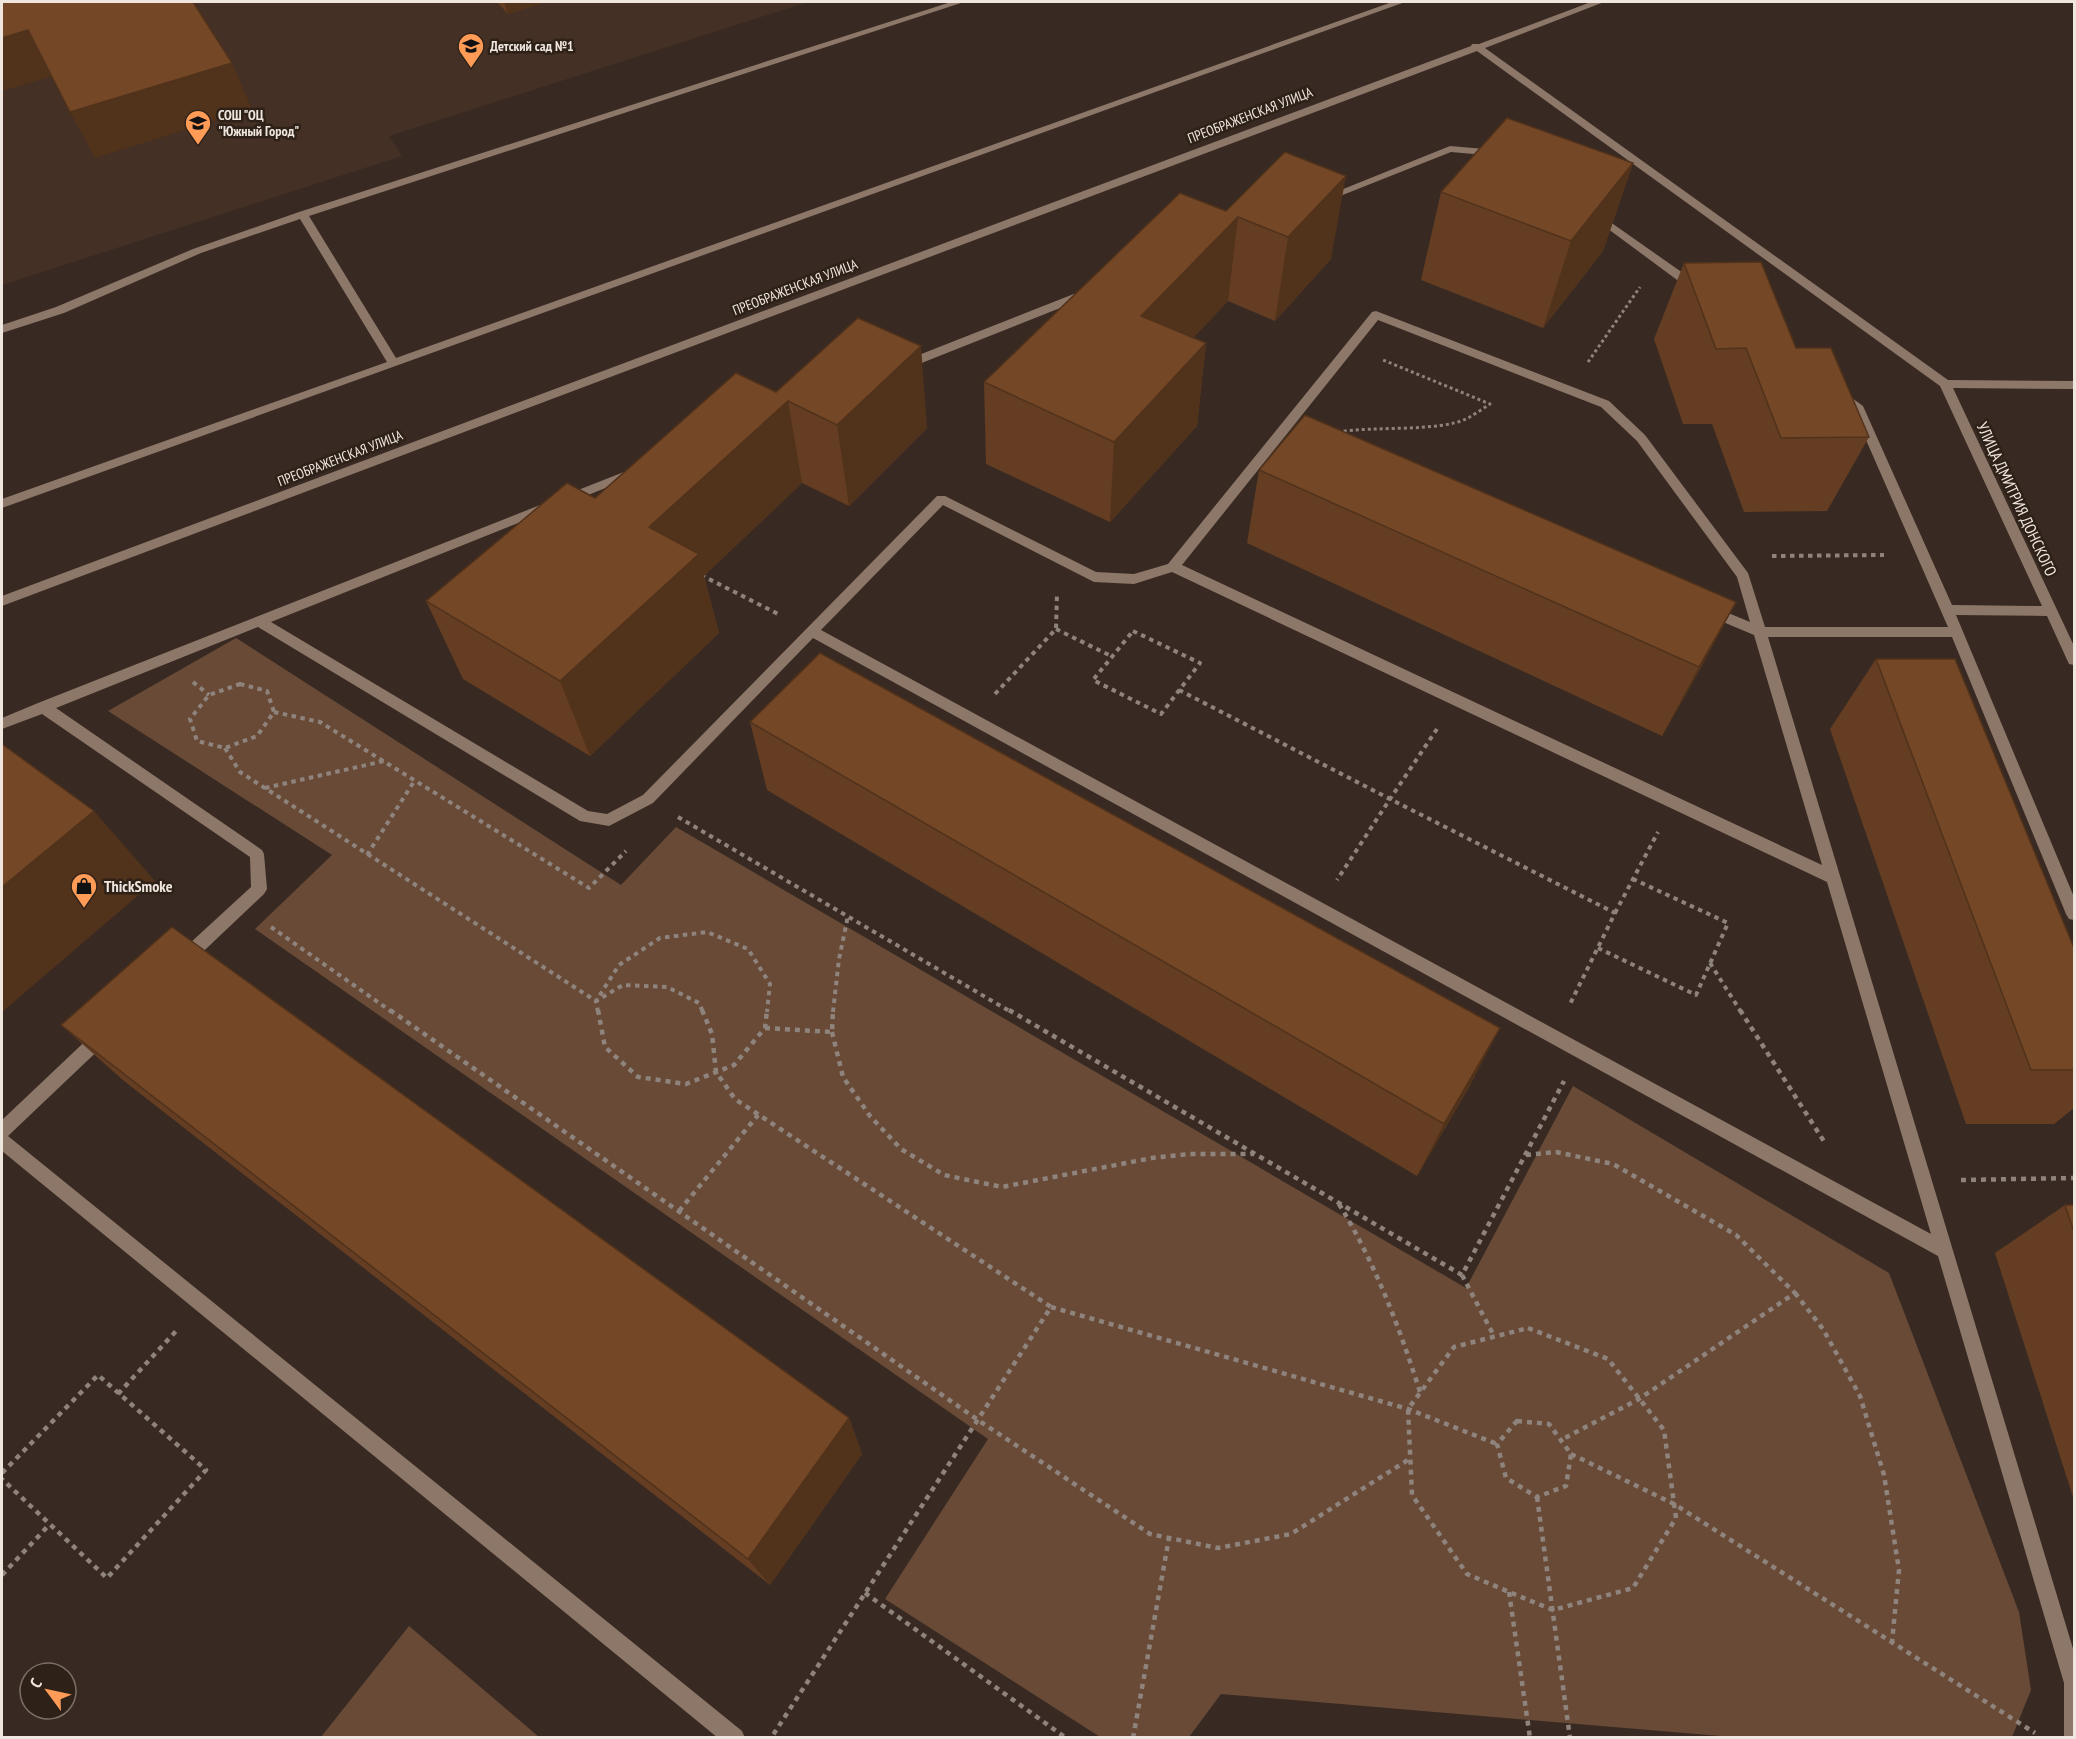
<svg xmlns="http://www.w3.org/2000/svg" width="2076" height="1739" viewBox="0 0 2076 1739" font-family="'PT Sans Narrow',sans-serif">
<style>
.built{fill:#443024}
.green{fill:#684a36}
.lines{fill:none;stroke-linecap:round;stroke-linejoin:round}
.path-far2{stroke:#8f847d;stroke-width:3;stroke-dasharray:3 3;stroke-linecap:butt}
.path-far1{stroke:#8f847d;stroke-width:4;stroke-dasharray:4.5 4.5;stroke-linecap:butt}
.path{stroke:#8f847d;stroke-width:4.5;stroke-dasharray:5 5;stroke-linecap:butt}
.minor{fill:#8d7769;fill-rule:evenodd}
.wall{fill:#643d22}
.shaded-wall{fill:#51321b}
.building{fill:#744727;stroke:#51321b;stroke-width:1.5}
.labels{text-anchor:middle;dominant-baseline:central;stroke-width:5;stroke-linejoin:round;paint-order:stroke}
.far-poi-label{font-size:14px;font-weight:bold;fill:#efe6e0;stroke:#2e2118;text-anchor:start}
.far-street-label{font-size:14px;fill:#efe6e0;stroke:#2e2118}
.street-label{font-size:16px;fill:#efe6e0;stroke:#2e2118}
.poi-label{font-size:16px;font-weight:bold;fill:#efe6e0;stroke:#2e2118;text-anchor:start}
</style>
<rect width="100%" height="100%" fill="#382a22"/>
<!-- built -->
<path class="built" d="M2 2H808L389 136 402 156 2 285Z"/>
<!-- green -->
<g class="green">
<path d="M236 638 621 885 676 827 1466 1288 1573 1086 1889 1273 2019 1612 2031 1690 2012 1737H1732L1221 1694 1189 1737H1100L885 1599 988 1439 255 929 332 855 108 711Z"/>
<path d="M409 1626 539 1737H321Z"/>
</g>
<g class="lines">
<!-- path-far2 -->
<g class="path-far2">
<path d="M1588 362 1640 287"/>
<path d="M1338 432C1373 426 1438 432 1466 419 1474 415 1482 409 1490 404L1383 360"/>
</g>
<!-- path-far1 -->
<g class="path-far1">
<path d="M1772 556 1884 555"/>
<path d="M701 575 780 615"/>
<path d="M1056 629 1113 657"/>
<path d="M1133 631 1200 663 1161 714 1093 680Z"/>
<path d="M193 682 209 695"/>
<path d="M240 684 267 691 274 712 257 736 225 748 197 741 190 719 209 695Z"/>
<path d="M1179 690 1390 799 1337 880"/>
<path d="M995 694 1056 629 1057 593"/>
<path d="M274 712 320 722 589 888 626 851"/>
<path d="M1437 729 1390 799 1615 913 1570 1004"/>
<path d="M225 748 240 772 596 1001 623 985 667 987 699 1003 703 1012"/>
<path d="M265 788 384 761"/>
<path d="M678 817 1011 1012"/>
<path d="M367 855 415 780"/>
<path d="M1615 913 1658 832"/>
<path d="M271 927 392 1012"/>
<path d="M1598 948 1696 995 1728 923 1633 879"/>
<path d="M1710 963 1741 1012"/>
<path d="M598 1012 596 1001 619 965 660 938 707 932 748 949 770 984 767 1012"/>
<path d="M833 1012 839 959 848 916"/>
</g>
<!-- path -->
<g class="path">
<path d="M390 1010 978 1420 1150 1534 1218 1548 1291 1534 1411 1458"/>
<path d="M598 1010 605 1047 638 1077 686 1084 734 1065 765 1028 767 1010"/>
<path d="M702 1010 712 1034 716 1072 735 1099 1051 1307 773 1735"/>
<path d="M1009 1010 1462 1275 1564 1081"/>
<path d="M1740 1010 1825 1143"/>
<path d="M765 1028 832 1032 833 1010"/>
<path d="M832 1032 843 1077 870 1116 901 1149 944 1175 1002 1187 1152 1158 1189 1154H1254"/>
<path d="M1526 1155 1556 1152 1613 1164 1736 1235 1795 1293 1639 1399 1561 1440"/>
<path d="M1961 1180 2074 1178"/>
<path d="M1339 1204C1375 1263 1399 1326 1420 1392"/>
<path d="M679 1211 758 1115"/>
<path d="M1462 1275 1494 1336"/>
<path d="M1795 1293 1823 1329 1860 1396 1884 1475 1899 1570 1892 1642"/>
<path d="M1051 1307 1408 1409 1497 1444"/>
<path d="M1528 1328 1608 1359 1664 1430 1676 1518 1633 1588 1553 1610 1509 1592 1467 1574 1412 1495 1408 1409 1454 1347Z"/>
<path d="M118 1394 177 1330"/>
<path d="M1517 1421 1549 1424 1571 1454 1566 1486 1537 1497 1506 1478 1497 1444Z"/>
<path d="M1571 1454 1674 1504 2035 1733"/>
<path d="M2 1473 98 1375 206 1470 107 1578 2 1479"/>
<path d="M1537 1497 1570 1738"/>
<path d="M2 1575 50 1524"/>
<path d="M1509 1592 1530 1738"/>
<path d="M865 1593 1066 1738"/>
<path d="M1133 1738 1169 1538"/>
</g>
<!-- minor -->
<g class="minor">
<path d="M951 2H964L309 216 396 358 1392 2H1405L2 508V499L387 362 300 219 201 253 64 313 2 333V325L56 307 193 249 299 212Z"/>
<path d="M1591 2H1604L1485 48 1948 380 2074 381V389L1953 388 2074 646V665L2069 664 2047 616 1956 615 2074 897V920L2069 919 2066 914 1952 637H1768L2074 1652V1738H2064V1683L1938 1256 813 638 653 803 609 826 580 821 258 627 56 708 262 850 264 854 267 889 264 894 189 965 183 967 177 965 175 960 177 955 251 887 250 857 42 714 2 729V718L38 703 634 468 640 472 638 475 271 622 588 811 607 814 643 795 937 496H945L1096 572 1134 574 1168 564 1372 312 1376 311 1609 401 1645 435 1748 573 1765 627H1948L1852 408 1832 392 1838 388 1863 406 1952 605 2042 606 1940 386 1477 51 2 606V596L1471 46 1472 44H1479ZM1378 320 1601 407 1637 441 1737 577 1750 622 1709 605 1702 610 1704 614 1754 635 1822 865 1182 565ZM943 505 1094 582 1134 584 1172 572 1827 882 1931 1234 821 630Z"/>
<path d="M1450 146 1496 150 1501 153 1496 156 1451 152 1330 200H1322L1321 198Z"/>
<path d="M1596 212 1700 285V291H1692L1592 217V213Z"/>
<path d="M1089 288 1095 292 1093 295 909 368 905 369 899 365 901 362Z"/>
<path d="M102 1029 108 1031 110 1036 108 1041 8 1136 742 1731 745 1738H718L2 1151V1120L96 1031Z"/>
</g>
</g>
<!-- wall -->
<g class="wall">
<path d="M497 2H546L508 14Z"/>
<path d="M1285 152 1331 259 1275 321 1228 301 1193 338 1206 343 1197 426 1110 522 986 464 984 382 1226 211Z"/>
<path d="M1633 163 1603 251 1543 328 1421 280 1441 192Z"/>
<path d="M1684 263 1796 348 1869 437 1827 511 1744 512 1712 424H1683L1654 339Z"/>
<path d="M776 392 927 428 849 506 802 483 704 576 719 633 590 756 463 679 426 601 595 498Z"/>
<path d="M1259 470 1736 602 1698 673 1662 736 1247 543Z"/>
<path d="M1876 659 2074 948V1108L2054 1124H1966L1830 729Z"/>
<path d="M750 722 1471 1084 1417 1176 767 790Z"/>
<path d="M61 1025 849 1418 862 1454 770 1585 124 1081Z"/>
<path d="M2065 1205H2074V1500L1995 1253Z"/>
</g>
<!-- shaded-wall -->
<g class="shaded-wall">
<path d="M504 2H546L508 14Z"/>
<path d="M28 30 53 76 2 91V38Z"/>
<path d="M232 63 252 109 95 158 70 112Z"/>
<path d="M1633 163 1603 251 1543 328 1571 241Z"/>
<path d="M1346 176 1331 259 1275 321 1288 237Z"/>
<path d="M1238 217 1228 301 1136 399 1141 316Z"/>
<path d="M1206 343 1197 426 1110 522 1114 442Z"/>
<path d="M921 346 927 428 849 506 837 425Z"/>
<path d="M788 401 802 483 704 576 719 633 590 756 560 681 649 527Z"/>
<path d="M1736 602 1698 673 1662 736 1699 667Z"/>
<path d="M94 811 155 881 2 1012V887Z"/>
<path d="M1500 1028 1471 1084 1417 1176 1444 1124Z"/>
<path d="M849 1418 862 1454 770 1585 748 1559Z"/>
</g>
<!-- building -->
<g class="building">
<path d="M2 2H193L232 63 70 112 28 30 2 38Z"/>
<path d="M1507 118 1633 163 1571 241 1441 192Z"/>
<path d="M1285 152 1346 176 1288 237 1238 217 1141 316 1206 343 1114 442 984 382 1180 193 1226 211Z"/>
<path d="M1761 262 1796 348H1831L1869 437 1781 438 1746 348 1716 349 1684 263Z"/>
<path d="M858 318 921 346 837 425 788 401 649 527 699 554 560 681 426 601 567 483 595 498 736 373 776 392Z"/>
<path d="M1305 415 1736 602 1699 667 1259 470Z"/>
<path d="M820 653 1500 1028 1444 1124 750 722Z"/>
<path d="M1876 659H1955L2074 948V1070H2031Z"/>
<path d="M2 744 94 811 2 887Z"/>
<path d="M172 927 849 1418 748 1559 61 1025Z"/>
<path d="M2065 1205H2074V1232Z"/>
</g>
<!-- icons -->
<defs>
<g id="school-pin" transform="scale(1.35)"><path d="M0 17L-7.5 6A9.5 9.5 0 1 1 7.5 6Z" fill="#fe9c57" stroke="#2e2118"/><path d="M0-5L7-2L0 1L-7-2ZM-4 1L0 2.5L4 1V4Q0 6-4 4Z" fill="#111"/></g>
<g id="shop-pin" transform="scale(1.35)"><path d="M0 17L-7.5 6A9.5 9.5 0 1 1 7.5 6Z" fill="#fe9c57" stroke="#2e2118"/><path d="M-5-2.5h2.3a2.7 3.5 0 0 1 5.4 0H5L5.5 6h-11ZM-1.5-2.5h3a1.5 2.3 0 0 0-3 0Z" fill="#111"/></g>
</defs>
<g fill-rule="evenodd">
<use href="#school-pin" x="471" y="46"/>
<use href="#school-pin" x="198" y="123"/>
<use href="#shop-pin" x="84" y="886"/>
</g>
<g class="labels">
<!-- far-poi labels -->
<g class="far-poi-label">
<text x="490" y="46">Детский сад №1</text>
<text x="218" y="115">СОШ "ОЦ<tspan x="218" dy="16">"Южный Город"</tspan></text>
</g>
<!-- far-street labels -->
<g class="far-street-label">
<text transform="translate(1250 115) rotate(-21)">ПРЕОБРАЖЕНСКАЯ УЛИЦА</text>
<text transform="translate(795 287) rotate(-21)">ПРЕОБРАЖЕНСКАЯ УЛИЦА</text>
<text transform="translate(340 458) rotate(-21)">ПРЕОБРАЖЕНСКАЯ УЛИЦА</text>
</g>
<!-- street labels -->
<g class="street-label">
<text transform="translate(2017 499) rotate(65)">УЛИЦА ДМИТРИЯ ДОНСКОГО</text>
</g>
<!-- poi labels -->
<g class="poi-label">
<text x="104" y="886">ThickSmoke</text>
</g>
</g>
<!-- border -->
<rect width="2076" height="1739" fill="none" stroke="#efe6e0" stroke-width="6"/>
<!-- north arrow -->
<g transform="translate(48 1691) rotate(303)"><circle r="28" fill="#2e2118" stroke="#7b7068" stroke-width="1.5"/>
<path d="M0-4.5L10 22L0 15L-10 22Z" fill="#fe9c57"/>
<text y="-9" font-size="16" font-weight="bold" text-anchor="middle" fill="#efe6e0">С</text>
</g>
</svg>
